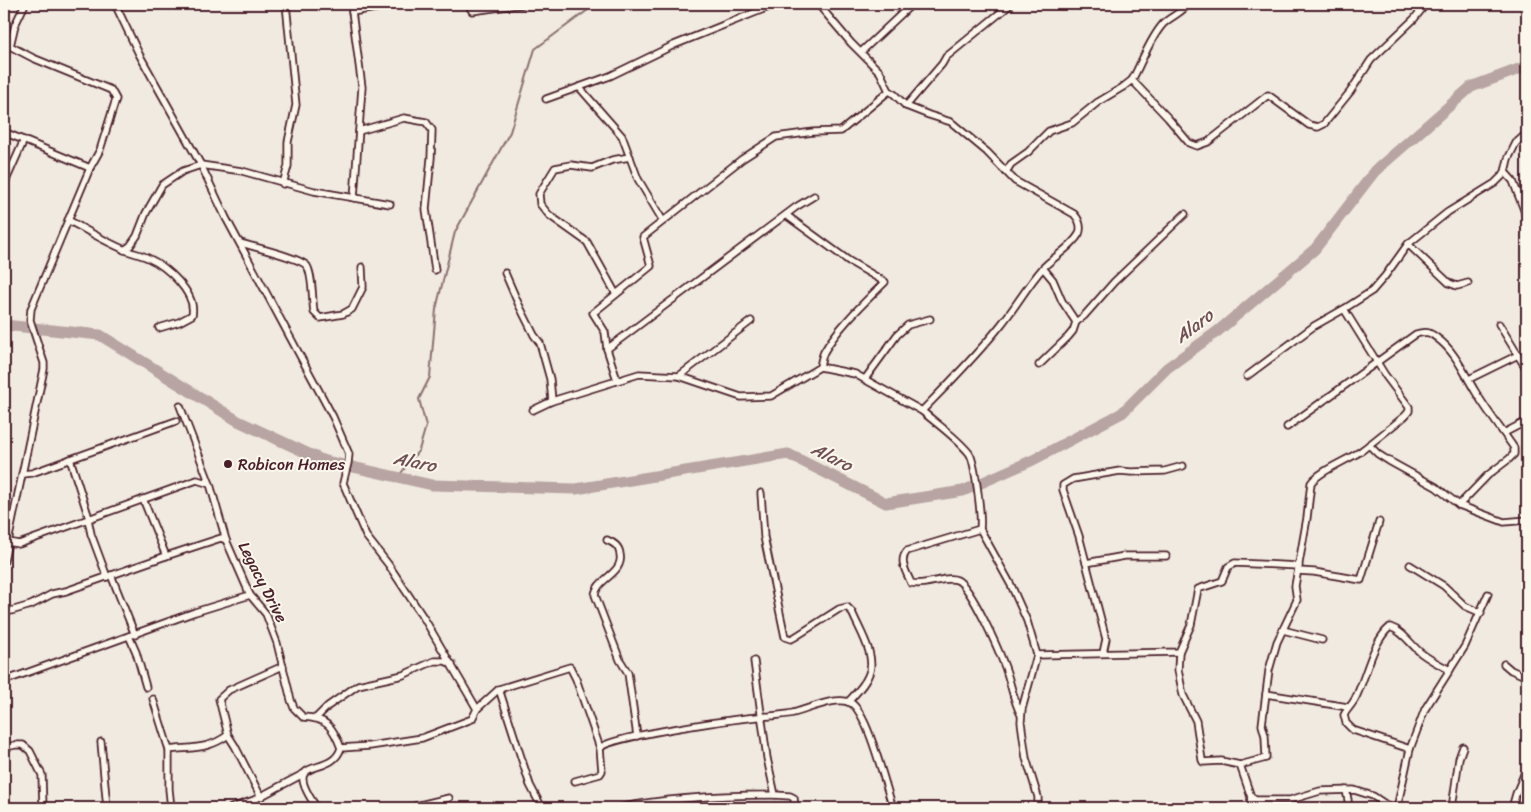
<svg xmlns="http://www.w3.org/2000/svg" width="1531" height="812" viewBox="0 0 1531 812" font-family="Sriracha,sans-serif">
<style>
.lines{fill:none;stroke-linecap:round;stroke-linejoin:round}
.stream{stroke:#8c6f72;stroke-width:2}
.river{stroke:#b8a4a2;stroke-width:11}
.minor-casing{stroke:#4a1f2b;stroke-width:9}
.minor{stroke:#fbf7ec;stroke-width:5.5}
.poi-dot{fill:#4a1f2b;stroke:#fbf7ec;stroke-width:2}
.labels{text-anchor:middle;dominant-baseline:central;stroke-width:4;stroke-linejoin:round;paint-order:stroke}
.poi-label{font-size:16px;fill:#4a1f2b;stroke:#fbf7ec;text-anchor:start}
.street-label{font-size:16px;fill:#4a1f2b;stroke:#fbf7ec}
.water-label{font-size:18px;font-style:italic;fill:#704e55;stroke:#fbf7ec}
</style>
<rect width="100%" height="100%" fill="#f0eae0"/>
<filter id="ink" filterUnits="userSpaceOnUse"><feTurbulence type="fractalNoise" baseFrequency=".02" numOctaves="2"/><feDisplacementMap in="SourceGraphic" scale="10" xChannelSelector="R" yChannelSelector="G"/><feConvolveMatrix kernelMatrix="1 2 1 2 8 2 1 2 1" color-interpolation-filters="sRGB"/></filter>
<g filter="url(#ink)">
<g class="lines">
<!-- stream -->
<path class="stream" d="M398 477 419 450 426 426 419 399 430 377 436 309 455 232 510 132 535 49 596 4"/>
<!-- river -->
<path class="river" d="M4 325 100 335 238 421 322 460 432 485 576 489 788 454 886 503 963 491 1033 460 1122 413 1167 368 1218 331 1315 249 1375 171 1471 87 1527 66"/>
<!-- minor casing -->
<g class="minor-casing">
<g id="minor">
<path d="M115 4 139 54 201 165 226 218 333 417 349 454 348 463 343 483 366 536 388 564 425 620 477 709"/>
<path d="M351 4 362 87 354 198"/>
<path d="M468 4 472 11 523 4"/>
<path d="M818 4 851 43 880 72 889 91 894 94 906 106 929 115 951 122 987 152 1015 181 1074 214C1079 219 1082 227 1079 234 1071 248 1053 257 1043 268 1027 286 1015 308 1000 326 976 356 949 383 922 411 937 424 956 437 969 453 975 460 982 518 980 529L1011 585 1027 621 1037 655 1022 709 1021 722 1026 758 1038 797V808"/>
<path d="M352 12 399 4"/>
<path d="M4 43 33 58 111 90 116 99 100 150 90 168 31 309 30 320 44 363V369L4 561"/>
<path d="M10 46 15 25 25 4"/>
<path d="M861 52 912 4"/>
<path d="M1132 80 1168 118 1189 143 1197 146 1208 142 1268 95 1309 125 1318 127 1324 124 1350 92 1371 60 1414 19 1426 4"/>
<path d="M579 87 622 136 638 179 663 221"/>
<path d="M546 99 610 76 674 45 776 4"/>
<path d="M906 106 942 64 946 57 1011 4"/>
<path d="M359 131 404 118 426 122 432 130 431 158 426 209 435 270"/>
<path d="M4 132 90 168"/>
<path d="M1006 172 1011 164 1028 152 1049 131 1072 123 1098 102 1123 87 1132 80C1142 62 1149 40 1163 24 1171 16 1182 13 1188 4"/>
<path d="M1505 172 1513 181 1527 218"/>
<path d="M283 184 288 166V142L296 105 286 4"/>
<path d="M4 185 24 140"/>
<path d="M1518 194 1527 190"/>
<path d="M68 220C86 230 104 241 123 249 131 253 140 254 148 258 166 266 197 293 192 315L179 322 159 328"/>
<path d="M241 243C253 247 301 258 307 266 313 276 312 300 314 312L320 318 343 314 352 309 363 287 362 267"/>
<path d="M1408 244 1449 283 1457 286 1468 283"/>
<path d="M124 250 130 246 137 236 146 213 162 185 183 171 201 165 242 171 314 191 390 204"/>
<path d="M1043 268 1053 280 1062 301 1076 322"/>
<path d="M505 273 518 303 534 335 540 343 550 379 552 401"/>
<path d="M616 294 587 242 549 215 540 204 539 194 555 168 571 165 592 168 612 160 630 157"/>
<path d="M1499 324 1527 370"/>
<path d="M607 349 796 207 814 196"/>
<path d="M1039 365 1068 337 1073 331 1076 322 1084 316 1114 282 1185 214"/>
<path d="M820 367 855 374 922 411"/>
<path d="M679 376 751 321"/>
<path d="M1247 376 1314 326 1344 309 1372 291 1385 276 1408 244 1448 212 1495 183 1502 176 1505 172 1508 159 1516 143 1527 133"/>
<path d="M865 379 897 335 908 325 930 319"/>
<path d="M1469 379 1518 355"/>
<path d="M617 380 607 349 605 332 593 313 651 266 643 237 742 159 776 137 813 132 841 131 889 91"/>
<path d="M180 406 210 484 226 540 250 595 266 614 277 643 291 700 294 708 303 717C327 718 333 727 341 748"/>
<path d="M533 410 552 401 639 374 679 376 741 397 771 396 820 367C821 362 822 356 824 352 838 327 865 302 885 282L849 261 786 215"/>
<path d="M1287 427 1416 334C1425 331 1430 332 1437 338 1455 351 1464 373 1475 391 1487 411 1501 429 1514 448V454L1509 459 1488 475 1459 505"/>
<path d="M1504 433 1527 421"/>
<path d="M1369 445 1378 454 1389 461 1436 487 1459 505 1504 522 1527 520"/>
<path d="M70 459 89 518"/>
<path d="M22 474 32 473 176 421"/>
<path d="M761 493 764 537 785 637 791 639 795 637 839 609 847 607 852 612C859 630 878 657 868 676 864 686 855 694 848 702"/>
<path d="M143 499 166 556"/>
<path d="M88 519 91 534 107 577"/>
<path d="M980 529 907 551C898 561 907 573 911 583 926 587 945 575 957 580 971 586 999 651 1005 667 1011 683 1013 700 1021 715"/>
<path d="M607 540C614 543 619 546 620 554 624 574 597 578 595 595L620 660 628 673 637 736"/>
<path d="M8 542 19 544 197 480 210 484"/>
<path d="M1086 563 1125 556H1166"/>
<path d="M1410 565 1444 586 1465 606 1481 613"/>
<path d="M1298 571 1314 572 1361 580 1379 522"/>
<path d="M111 575 135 635"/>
<path d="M4 613 31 605 52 594 66 591 166 556 221 538 226 540"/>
<path d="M1283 630 1322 640"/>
<path d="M129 636 136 652 146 687"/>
<path d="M1179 652 1178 670 1183 695 1196 721 1202 760 1203 762 1221 761 1240 765 1251 797 1250 808"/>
<path d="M1103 653 1106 639 1079 536 1063 490V485L1073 479 1120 471 1131 472 1165 471 1183 466"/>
<path d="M1037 655 1179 652 1191 625 1198 589 1222 581 1228 567 1235 563 1299 566"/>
<path d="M1504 664 1511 670 1527 677"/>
<path d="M4 681 195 612 250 595"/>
<path d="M499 689 530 785 542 808"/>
<path d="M1266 694 1348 707"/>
<path d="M153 699 169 750"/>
<path d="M316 718 328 706 358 685 403 675 434 661H445L452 664"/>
<path d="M101 742 107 808"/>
<path d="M4 745 7 747 15 745H23L30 751 42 775 43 808"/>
<path d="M341 748 370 746 422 738 472 719 477 709 499 689 570 667 576 679 600 748 602 771 600 774 575 781"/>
<path d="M600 748C610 736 746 717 770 716 777 715 785 715 793 713 807 710 837 695 851 703 868 713 886 788 893 808"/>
<path d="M1410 749 1353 730 1346 723 1344 715C1347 709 1352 705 1355 699 1366 678 1372 642 1390 627 1403 631 1411 645 1421 653 1430 660 1440 665 1450 670"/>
<path d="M1240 765 1266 758 1265 736 1262 725 1269 670 1277 642 1297 600 1295 586 1307 518 1311 483C1319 471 1348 460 1361 451 1376 440 1390 428 1405 416L1409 411V407L1385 375 1344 309"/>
<path d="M1346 790 1348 800V808"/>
<path d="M775 795 790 796 794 798 795 808"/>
<path d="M261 797 235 746 228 735 219 699 229 690 283 666"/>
<path d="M1251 797 1256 800H1290L1320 791 1354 790 1373 796 1391 808"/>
<path d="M171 808 169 789V750C191 747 208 750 228 735"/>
<path d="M231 808 254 800 303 774"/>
<path d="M317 808C278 752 331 780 341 748"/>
<path d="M407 808 449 798"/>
<path d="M619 808C670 797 723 795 775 795L767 758 754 661"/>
<path d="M1397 808 1410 749 1425 709 1465 646 1488 594"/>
<path d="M1452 808 1459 758 1463 747"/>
<path d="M1512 808 1516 794 1527 767"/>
</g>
</g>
<!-- minor -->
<use href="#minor" class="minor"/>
</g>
</g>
<!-- markers -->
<circle class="poi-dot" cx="228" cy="464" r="5"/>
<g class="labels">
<!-- poi labels -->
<g class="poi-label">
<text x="238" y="464">Robicon Homes</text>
</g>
<!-- street labels -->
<g class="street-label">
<text transform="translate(263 582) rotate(63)">Legacy Drive</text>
</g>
<!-- water labels -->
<g class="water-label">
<text transform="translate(1194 326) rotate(-37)">Alaro</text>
<text transform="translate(832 457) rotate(27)">Alaro</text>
<text transform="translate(415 462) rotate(11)">Alaro</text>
</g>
</g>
<!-- margin -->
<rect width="1531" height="812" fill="none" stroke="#fbf7ec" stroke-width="20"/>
<rect x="10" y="10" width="1511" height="792" fill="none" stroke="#4a1f2b" stroke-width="2" filter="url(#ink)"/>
</svg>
